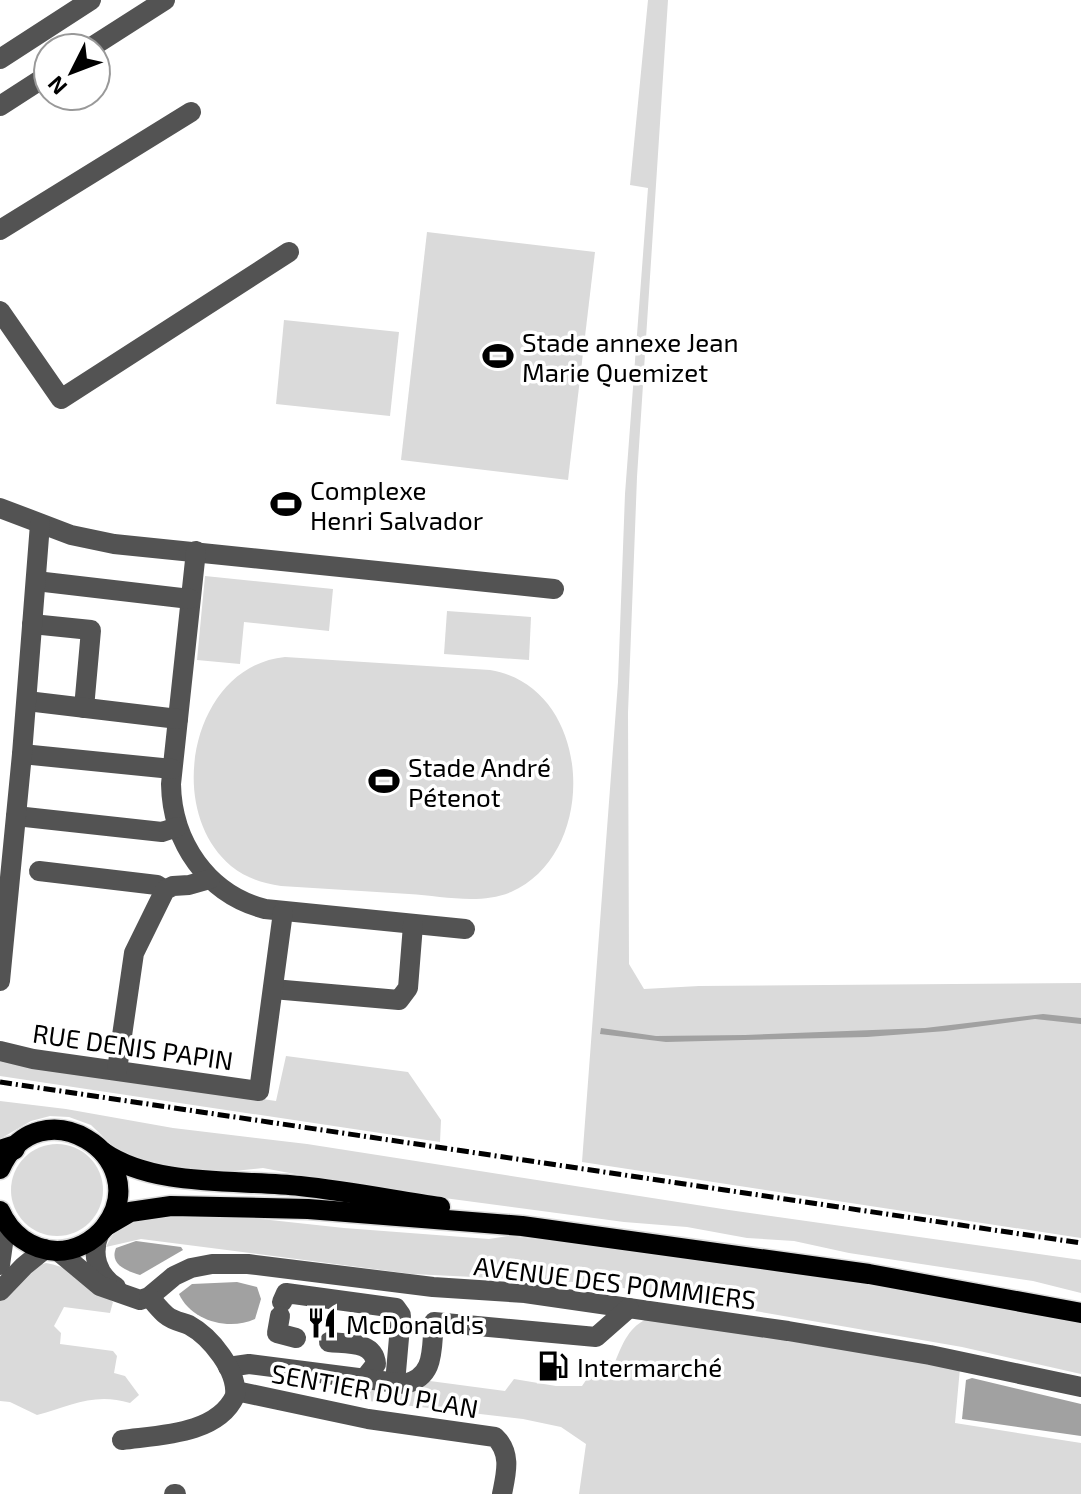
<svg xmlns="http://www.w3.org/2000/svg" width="1081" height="1494" viewBox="0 0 1081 1494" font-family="'Exo 2',sans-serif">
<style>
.green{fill:#dadada}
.water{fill:#a1a1a1}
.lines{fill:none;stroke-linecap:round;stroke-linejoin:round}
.major-casing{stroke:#dbdbdb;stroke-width:23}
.highway-casing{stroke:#dbdbdb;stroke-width:27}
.minor{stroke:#535353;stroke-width:20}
.major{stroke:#000;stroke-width:20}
.highway{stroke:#000;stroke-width:24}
.rail{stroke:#000;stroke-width:5;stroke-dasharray:12 4 2 4;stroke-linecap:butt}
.labels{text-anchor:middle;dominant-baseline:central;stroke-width:7;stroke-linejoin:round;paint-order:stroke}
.poi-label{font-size:26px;fill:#000;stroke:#fff;text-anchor:start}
.street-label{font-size:26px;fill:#000;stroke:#fff}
</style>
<rect width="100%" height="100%" fill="#fff"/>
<!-- green -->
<g class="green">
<path d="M648 0H668L637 477 628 713 629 964 644 989 699 986 1081 983V1238L582 1162 618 682 625 494 648 188 630 185Z"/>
<path d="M427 232 595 252 568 480 401 460Z"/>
<path d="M284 320 399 332 390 416 276 404Z"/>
<path d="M205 576 333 589 329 631 244 622 240 664 197 660Z"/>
<path d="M447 611 531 617 529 660 444 654Z"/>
<path d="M285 657 490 670C593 686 601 853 511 892 480 905 442 896 409 894 366 891 324 889 281 886 262 883 246 878 231 866 163 809 192 666 285 657Z"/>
<path d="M286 1056 408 1072 441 1120 440 1142 0 1076V1058L18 1064 276 1101Z"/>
<path d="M0 1101 66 1109 173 1128 307 1144 729 1210 1081 1260V1293L1033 1281 849 1253 794 1241 747 1238 687 1227 624 1222 369 1188 263 1168 224 1172 170 1171 126 1159 91 1125 69 1117 50 1116 31 1121 0 1139Z"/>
<circle cx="57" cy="1190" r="46"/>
<path d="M216 1214 344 1228 489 1239 508 1236C699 1257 893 1281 1081 1323V1374L962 1347 594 1283 412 1274 141 1239 106 1247C124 1206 179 1215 216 1214Z"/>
<path d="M46 1263C73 1267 91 1285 113 1302L110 1313 64 1307 54 1326 61 1333 60 1344 113 1351 117 1356 114 1373 125 1376 139 1395 130 1403C94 1392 71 1406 37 1415L10 1402 0 1401V1301L31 1267Z"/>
<path d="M649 1318 960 1368 955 1423 1081 1443V1494H579L586 1444 561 1427 523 1419 360 1400 361 1393H368L370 1385 375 1386 381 1397 390 1400 406 1391 423 1387 430 1381 505 1391 514 1379 556 1386H582L601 1358 615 1362C623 1343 629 1326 649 1318Z"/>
</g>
<!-- water -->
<g class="water">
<path d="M1043 1014 1081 1018V1024L1035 1019 946 1031 867 1037 666 1042 600 1034 601 1028 656 1036 745 1035 925 1028Z"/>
<path d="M136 1241 181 1247 183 1250 140 1275C127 1271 109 1265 116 1248Z"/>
<path d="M237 1282 257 1287 261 1299 255 1319C229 1331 191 1321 179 1294L192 1284Z"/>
<path d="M972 1378 1081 1404V1436L962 1419 966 1380Z"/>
</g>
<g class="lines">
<!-- major casing -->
<g class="major-casing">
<g id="major">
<path d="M103 1152C155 1188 238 1179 300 1186 347 1191 393 1200 440 1207"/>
<path d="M0 1169C38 1082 158 1157 105 1227 93 1242 75 1251 57 1251 31 1250 10 1234 0 1211"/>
<path d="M106 1226 130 1212 171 1206 308 1209 522 1226 869 1274 1081 1313"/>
</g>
</g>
<!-- highway casing -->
<g class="highway-casing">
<path id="highway" d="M0 1152 13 1148"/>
</g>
<!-- minor -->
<g class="minor">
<path d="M90 48 165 0"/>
<path d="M0 59 91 0"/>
<path d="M0 106 48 75"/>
<path d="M0 230 191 112"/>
<path d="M0 311 61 399 289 252"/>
<path d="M0 508 71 535 114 544 554 589"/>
<path d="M196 551 171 784C172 842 207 894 265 909L465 929"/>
<path d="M36 581 190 599"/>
<path d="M32 624 91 630 84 708"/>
<path d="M27 701 178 719"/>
<path d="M22 754 172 769"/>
<path d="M16 816 162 832 177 827"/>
<path d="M39 871 157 885 165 890"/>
<path d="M0 981 22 754 40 524"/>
<path d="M273 989 399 1000 408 988 413 925"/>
<path d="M0 1051 33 1059 259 1091 283 912"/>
<path d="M117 1070 134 953 165 890 173 886 189 885 210 879"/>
<path d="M99 1234C91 1255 97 1275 116 1287"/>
<path d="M58 1251 100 1286 140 1300 149 1297 174 1276 191 1268 212 1264H248L433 1287 525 1293 788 1331 930 1355 1081 1387"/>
<path d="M0 1265 6 1222"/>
<path d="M0 1291 24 1266 45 1249"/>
<path d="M282 1302 286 1293 396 1308 401 1315 395 1383"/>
<path d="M280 1316 277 1333 296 1338"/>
<path d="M329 1342C347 1344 374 1341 376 1364L365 1378"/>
<path d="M228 1367 249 1364 405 1384C436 1376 431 1349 434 1322L596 1337 629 1308"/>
<path d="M236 1391 368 1419 495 1437C512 1453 506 1474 502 1494"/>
<path d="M122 1440C158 1435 217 1435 235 1396 238 1371 211 1337 189 1325 182 1322 173 1321 166 1315 160 1310 155 1303 149 1297"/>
<path d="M174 1494H176"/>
</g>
<!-- major -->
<use href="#major" class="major"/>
<!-- highway -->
<use href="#highway" class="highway"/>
<!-- rail -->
<path class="rail" d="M0 1082 1081 1243"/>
</g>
<!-- icons -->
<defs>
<g id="stadium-bare" transform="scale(2.4)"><path d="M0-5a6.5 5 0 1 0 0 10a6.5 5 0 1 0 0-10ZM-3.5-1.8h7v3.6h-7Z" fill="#000" stroke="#fff" stroke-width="2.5" paint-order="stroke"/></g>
<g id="restaurant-bare" transform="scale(2.4)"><path d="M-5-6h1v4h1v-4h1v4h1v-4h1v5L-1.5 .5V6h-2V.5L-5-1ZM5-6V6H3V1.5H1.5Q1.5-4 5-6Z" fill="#000" stroke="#fff" stroke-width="2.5" paint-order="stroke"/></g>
<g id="fuel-bare" transform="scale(2.4)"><path d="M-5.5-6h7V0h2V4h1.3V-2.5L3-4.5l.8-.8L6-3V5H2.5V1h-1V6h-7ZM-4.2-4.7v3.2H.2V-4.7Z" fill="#000" stroke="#fff" stroke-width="2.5" paint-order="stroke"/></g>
</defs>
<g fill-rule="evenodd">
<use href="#stadium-bare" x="498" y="356"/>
<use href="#stadium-bare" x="286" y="504"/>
<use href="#stadium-bare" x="384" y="781"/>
<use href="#restaurant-bare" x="322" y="1323"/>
<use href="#fuel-bare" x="553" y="1366"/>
</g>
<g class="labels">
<!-- poi labels -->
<g class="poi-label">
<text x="522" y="341">Stade annexe Jean<tspan x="522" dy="30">Marie Quemizet</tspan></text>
<text x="310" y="489">Complexe<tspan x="310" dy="30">Henri Salvador</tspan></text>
<text x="408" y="766">Stade André<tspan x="408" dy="30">Pétenot</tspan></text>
<text x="346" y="1323">McDonald's</text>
<text x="577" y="1366">Intermarché</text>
</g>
<!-- street labels -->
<g class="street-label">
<text transform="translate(133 1046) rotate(8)">RUE DENIS PAPIN</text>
<text transform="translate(615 1282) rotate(7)">AVENUE DES POMMIERS</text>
<text transform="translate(375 1390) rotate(10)">SENTIER DU PLAN</text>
</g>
</g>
<!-- north arrow -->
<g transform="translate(72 72) rotate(228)"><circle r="38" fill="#ffffff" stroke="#999999" stroke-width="2"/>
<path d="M0-6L14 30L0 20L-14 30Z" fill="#000000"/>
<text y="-12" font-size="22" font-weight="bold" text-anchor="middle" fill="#000000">N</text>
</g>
</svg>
